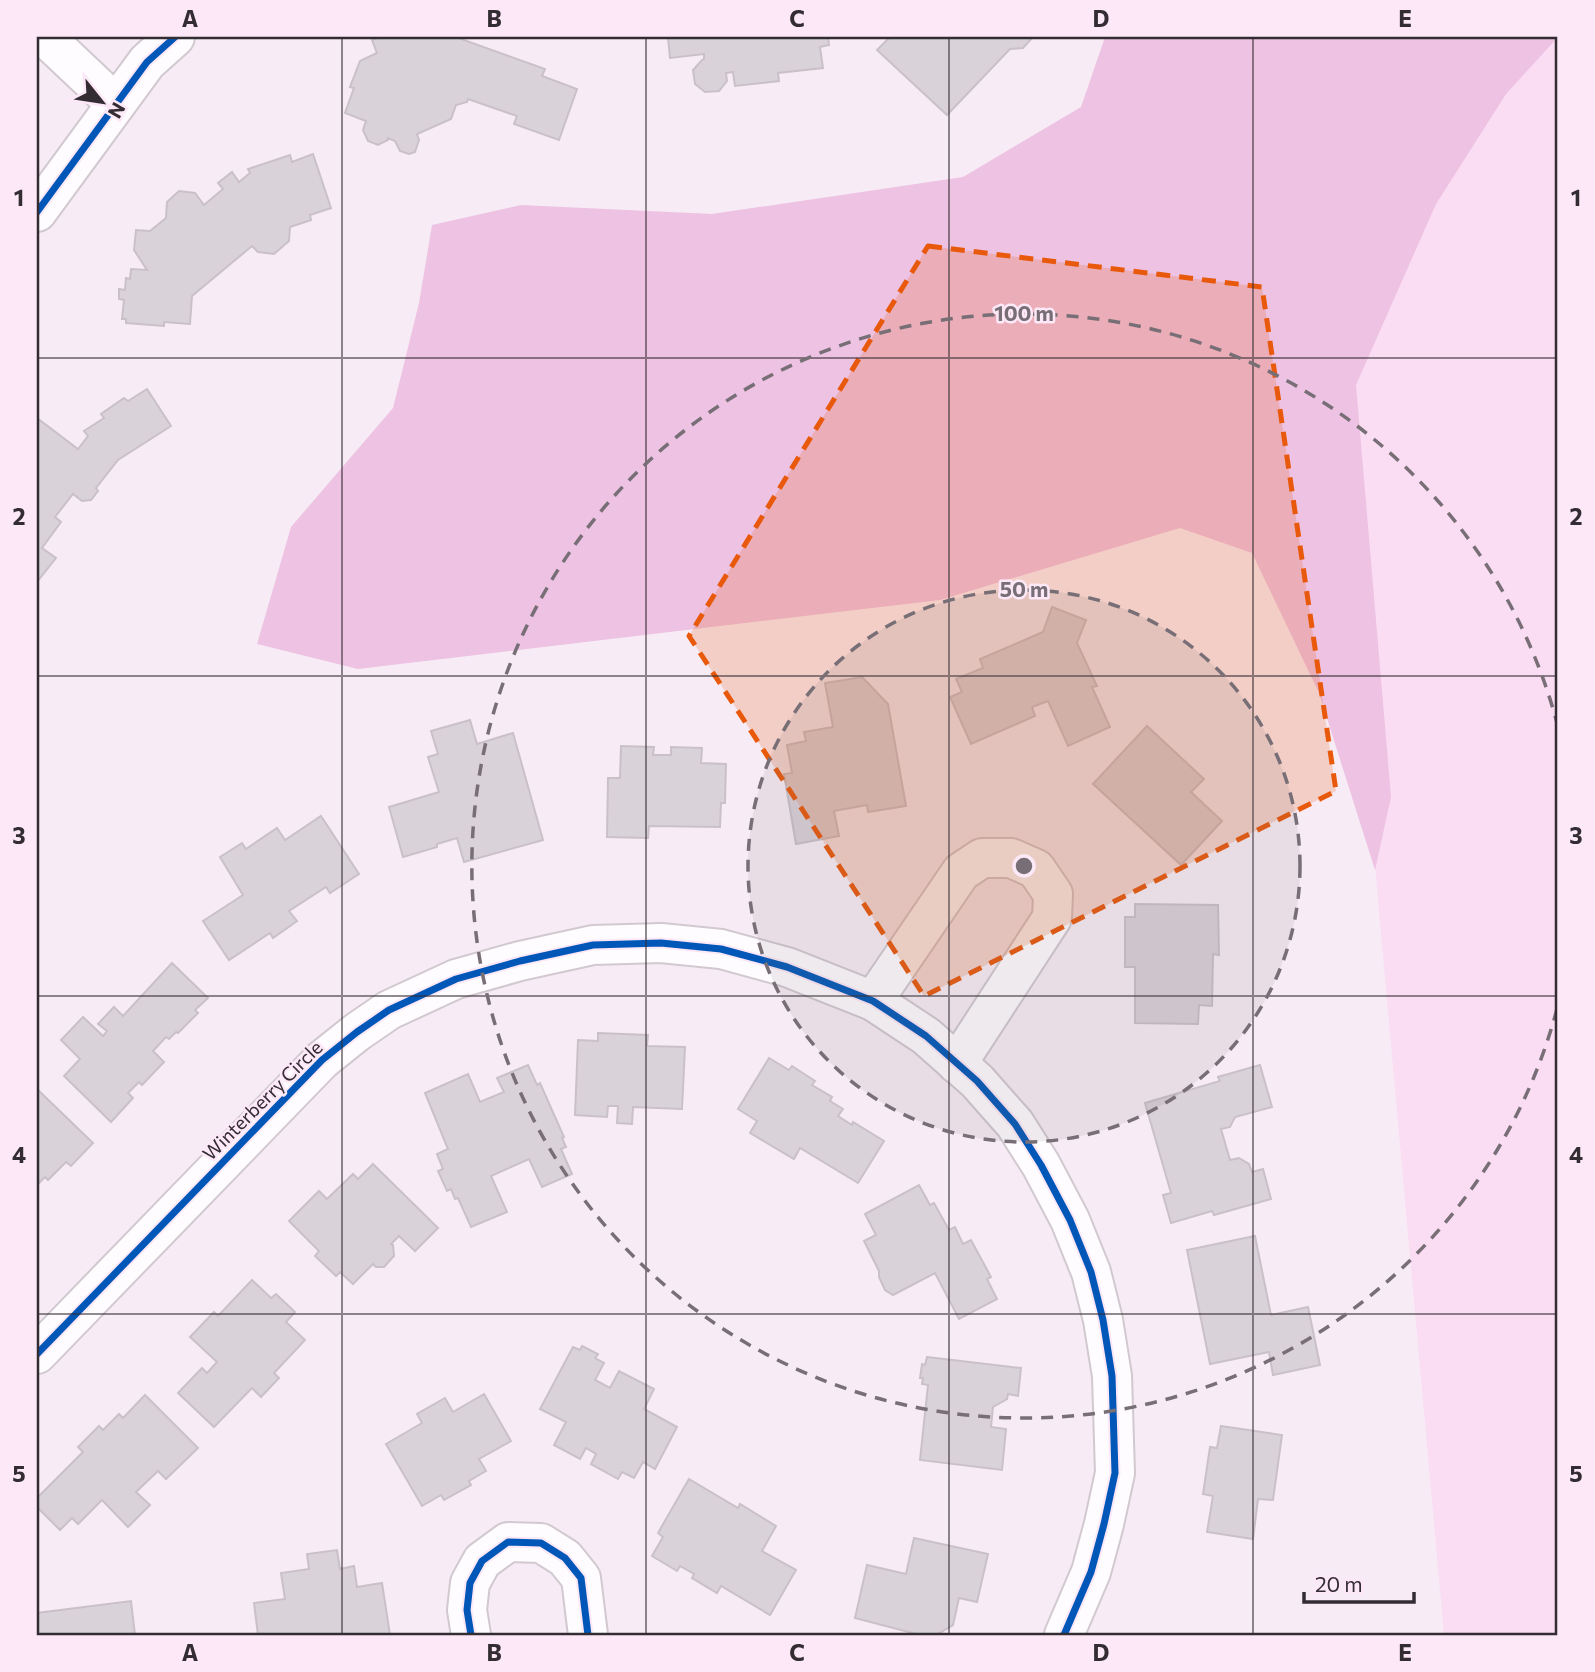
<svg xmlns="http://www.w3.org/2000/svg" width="1595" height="1672" viewBox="0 0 1595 1672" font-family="Commissioner,sans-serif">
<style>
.green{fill:#fadcf3}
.forest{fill:#edc2e3}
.building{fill:#dad2d9;stroke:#cac1c8;stroke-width:2}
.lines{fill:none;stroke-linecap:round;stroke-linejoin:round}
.street-casing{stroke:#d2c9d0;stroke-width:42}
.street{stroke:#fefcfe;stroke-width:38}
.cycleway-casing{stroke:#fce8f7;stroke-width:11}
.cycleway{stroke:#0057b8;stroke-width:7}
.marked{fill:#e8590c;fill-opacity:0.2;stroke:#e8590c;stroke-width:5;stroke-dasharray:14 9;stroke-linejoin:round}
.grid{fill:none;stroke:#332c32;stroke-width:2;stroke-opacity:0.55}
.ring{fill:none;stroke:#786f76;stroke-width:3.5;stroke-dasharray:12 9}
.labels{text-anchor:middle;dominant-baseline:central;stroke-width:5;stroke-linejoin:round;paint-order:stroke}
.street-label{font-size:19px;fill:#332c32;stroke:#fce8f7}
.centre{fill:#786f76;stroke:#fce8f7;stroke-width:3.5}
.ring-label{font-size:21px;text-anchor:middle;font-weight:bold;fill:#786f76;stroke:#fce8f7;stroke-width:5;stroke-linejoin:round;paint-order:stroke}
.neatline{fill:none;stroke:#332c32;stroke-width:2.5}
.grid-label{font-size:23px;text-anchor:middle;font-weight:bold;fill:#332c32}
</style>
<rect width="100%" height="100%" fill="#f7ecf5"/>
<!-- green -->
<path class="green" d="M1558 37V1635H1444L1319 243Z"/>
<!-- forest -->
<path class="forest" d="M1105 37H1558L1506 94 1436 204 1356 385 1391 797 1375 870 1319 693 1252 553 1180 528 940 600 358 669 257 644 291 527 393 408 419 303 432 225 521 205 712 214 963 177 1081 107Z"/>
<!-- building -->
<g class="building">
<path d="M380 37H462L461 39 545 69 542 76 577 89 559 140 514 124 517 116 468 99 467 102 456 105 451 119 417 134 419 140 415 152 409 154 400 151 395 141 388 138V140L378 145 368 141 363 130 366 121 345 113 354 88 350 87 360 61 377 53 372 40Z"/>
<path d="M668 37H828L829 45 820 47 823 68 778 73 779 81 735 86 733 72 726 73 727 81 719 91 705 92 695 84 693 70 702 60 704 59V54L670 58Z"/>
<path d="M890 37H1033L1023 48 1010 49 947 115 877 50Z"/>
<path d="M313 154 331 208 310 215 311 220 290 227 289 241 274 254 258 252 252 246 192 296 190 324 164 322V326L126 323V319H122L124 300 119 299V289L125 290 126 278 130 279 131 269 147 270 134 250 136 230 150 231 166 218 167 202 179 191 195 193 204 205 223 189 218 183 232 172 239 182 250 173 248 169 290 155 292 162Z"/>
<path d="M147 389 171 426 118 460 96 488 98 491 91 500 82 501 73 494 55 517 61 522 42 548 56 558 37 582V418L78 449 88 436 84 431 104 418 101 414 124 398 128 401Z"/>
<path d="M1052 607 1086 620 1077 643 1097 686 1092 687 1110 727 1068 746 1048 701 1032 707 1035 716 971 744 950 697 962 692 956 679 983 668 980 659 1043 632Z"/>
<path d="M862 677 888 704 906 806 868 812 867 805 834 811 839 836 796 844 784 774 792 773 787 745 806 741 804 732 833 727 825 683Z"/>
<path d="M470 720 477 744 513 733 543 840 464 862 457 838 437 844V847L403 857 389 807 439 792 428 757 438 754 431 731Z"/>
<path d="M1147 726 1204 779 1191 792 1222 821 1181 865 1093 784Z"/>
<path d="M621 746 654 747 653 755H671V747L702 748 701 763 726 764 725 803H721L720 827 649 826 648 838 607 837 608 778H620Z"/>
<path d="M321 816 359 874 330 893 326 887 289 911 297 921 273 938 270 933 229 960 203 921 243 895 220 857 242 843 246 849 277 828 285 840Z"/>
<path d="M1135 904 1218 905 1219 955 1213 954 1212 1006 1199 1005 1198 1024 1135 1023V967H1125V917H1135Z"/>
<path d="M172 963 208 998 195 1010 198 1013 178 1033 176 1032 169 1039 166 1037 153 1051 164 1062 142 1085 139 1082 128 1093 133 1098 111 1122 64 1076 80 1059 61 1040 83 1017 103 1036 107 1031 98 1024 114 1007 123 1016Z"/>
<path d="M598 1033 648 1035 647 1046 685 1047 682 1109 633 1107 632 1124 617 1123 618 1106H608L607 1117 575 1115 578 1040 598 1041Z"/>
<path d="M769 1058 789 1070 792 1066 815 1081 812 1085 832 1097 830 1101 843 1109 838 1116 852 1125 853 1122 884 1141 858 1183 800 1148 794 1159 750 1133 757 1121 738 1109Z"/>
<path d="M528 1065 537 1085 540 1083 564 1137 562 1138 566 1147 561 1149 572 1174 542 1187 529 1159 491 1176 507 1212 471 1227 458 1198 455 1199 451 1189 447 1191 438 1171 443 1169 437 1154 448 1149 425 1093 468 1074 480 1102 504 1092 497 1078Z"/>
<path d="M1260 1065 1272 1107 1235 1117 1230 1127 1221 1129 1230 1160 1239 1158 1249 1164 1252 1172 1263 1169 1271 1199 1214 1215 1212 1211 1171 1223 1163 1195 1171 1193 1145 1103 1220 1081 1218 1077Z"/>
<path d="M37 1089 93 1143 71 1166 66 1162 48 1180 45 1177 37 1185Z"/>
<path d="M373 1164 438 1228 415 1251 399 1236 391 1244 393 1245 394 1256 384 1267H376L373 1264 353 1284 340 1272 336 1276 315 1256 319 1251 289 1221 319 1191 327 1199 353 1174 358 1179Z"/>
<path d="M919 1185 930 1205 934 1203 949 1230 955 1227 963 1244 971 1240 991 1277 987 1279 997 1299 959 1319 935 1273 893 1295 885 1290 879 1277V1271L864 1241 876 1235 865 1214Z"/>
<path d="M1255 1236 1271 1315 1308 1307 1320 1365 1273 1375 1269 1352 1210 1364 1187 1250Z"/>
<path d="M252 1280 271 1298 276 1294 295 1312 286 1322 305 1340 274 1373 279 1378 261 1397 252 1388 214 1427 178 1393 202 1368 207 1373 217 1362 190 1337 214 1312 218 1316Z"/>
<path d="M582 1346 598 1354 595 1358 604 1363 595 1380 610 1388 619 1371 654 1389 644 1409 677 1427 655 1469 643 1462 634 1478 622 1472 618 1479 591 1464 596 1454 586 1448 580 1459 554 1445 566 1422 540 1409 573 1347 580 1350Z"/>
<path d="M927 1357 1021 1368 1018 1396 1008 1394 1007 1399 993 1407 991 1427 1006 1429 1002 1470 920 1460 928 1385 922 1384 923 1378H920L922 1364 925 1365Z"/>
<path d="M484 1394 511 1441 479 1459 486 1471 469 1481 471 1485 444 1500 441 1495 422 1506 386 1444 422 1423 417 1414 445 1398 453 1412Z"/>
<path d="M145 1395 198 1448 166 1479 158 1471 136 1492 150 1505 128 1527 102 1500 78 1524 72 1518 60 1530 37 1507V1498L83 1452 78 1447 99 1426 103 1430 119 1414 123 1418Z"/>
<path d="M1221 1426 1282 1435 1273 1500 1258 1499 1253 1539 1207 1532 1213 1496 1203 1494 1210 1447 1217 1448Z"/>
<path d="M689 1479 738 1508 740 1504 776 1526 762 1551 796 1570 770 1615 721 1586 717 1593 692 1578 694 1574 680 1566 677 1571 652 1556 663 1537 658 1533Z"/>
<path d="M914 1538 988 1554 977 1602 959 1598 953 1625 936 1635H920L855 1618 867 1565 906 1574Z"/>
<path d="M337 1550 340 1569 354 1566 357 1587 382 1583 390 1635H258L254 1603 285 1599 281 1573 309 1569 307 1554Z"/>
<path d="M131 1601 135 1635H37V1613Z"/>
</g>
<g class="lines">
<!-- street casing -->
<g class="street-casing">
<g id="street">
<path d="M45 37 116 104"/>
<path d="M37 212 147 62 175 37"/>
<path d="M873 1001 961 872 982 858H1011L1036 869 1053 894 1052 918 957 1064"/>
<path d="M37 1354 322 1060 357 1032 389 1010 456 979 520 961 593 945 661 943 721 949 787 967 873 1001 926 1036 977 1081 1015 1124 1041 1165 1070 1220 1091 1272 1103 1320 1112 1376 1115 1473 1104 1524 1091 1572 1064 1635"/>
<path d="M471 1635 467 1610 470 1583 482 1561 508 1542 541 1543 565 1558 581 1578 588 1635"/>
</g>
</g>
<!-- street -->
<use href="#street" class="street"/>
<!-- cycleway casing -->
<g class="cycleway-casing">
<g id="cycleway">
<path d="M37 212 147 62 175 37"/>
<path d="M37 1354 322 1060 357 1032 389 1010 456 979 520 961 593 945 661 943 721 949 787 967 873 1001 926 1036 977 1081 1015 1124 1041 1165 1070 1220 1091 1272 1103 1320 1112 1376 1115 1473 1104 1524 1091 1572 1064 1635"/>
<path d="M471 1635 467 1610 470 1583 482 1561 508 1542 541 1543 565 1558 581 1578 588 1635"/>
</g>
</g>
<!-- cycleway -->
<use href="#cycleway" class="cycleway"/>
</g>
<!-- marked area -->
<path class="marked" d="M928 246 1262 287 1336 791 924 996 689 636Z"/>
<!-- grid -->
<path class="grid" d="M342 37V1635M646 37V1635M949 37V1635M1253 37V1635M37 358H1558M37 676H1558M37 996H1558M37 1314H1558"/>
<!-- distance rings -->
<circle cx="1024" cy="866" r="276" fill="#786f76" fill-opacity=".12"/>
<g class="ring">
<circle cx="1024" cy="866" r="276"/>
<path d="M1557 1009A552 552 0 1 1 1557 723"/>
</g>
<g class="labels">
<!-- street labels -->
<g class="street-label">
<text transform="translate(262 1100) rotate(-45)">Winterberry Circle</text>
</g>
</g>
<circle cx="1024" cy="866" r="10" class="centre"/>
<g class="ring-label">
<text x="1024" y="321">100 m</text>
<text x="1024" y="597">50 m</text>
</g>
<!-- border -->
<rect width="1595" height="1672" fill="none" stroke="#fce8f7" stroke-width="77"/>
<!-- north arrow -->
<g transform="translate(102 102) rotate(120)" stroke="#fce8f7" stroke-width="5" paint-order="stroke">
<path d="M0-5L12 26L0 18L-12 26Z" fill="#332c32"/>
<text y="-10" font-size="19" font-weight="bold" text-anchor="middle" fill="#332c32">N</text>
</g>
<!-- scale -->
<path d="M1304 1592v10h110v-10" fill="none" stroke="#332c32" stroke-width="3.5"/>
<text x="1315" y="1592" font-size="21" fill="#332c32" stroke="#fce8f7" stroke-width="5" paint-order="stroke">20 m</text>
<rect x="38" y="38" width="1518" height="1596" class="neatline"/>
<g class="grid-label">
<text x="190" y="27">A</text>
<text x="494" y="27">B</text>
<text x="797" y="27">C</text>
<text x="1101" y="27">D</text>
<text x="1405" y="27">E</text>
<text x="19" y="206">1</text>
<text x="1576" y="206">1</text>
<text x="19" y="525">2</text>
<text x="1576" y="525">2</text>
<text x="19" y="844">3</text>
<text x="1576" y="844">3</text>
<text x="19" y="1163">4</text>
<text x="1576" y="1163">4</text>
<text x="19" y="1482">5</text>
<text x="1576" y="1482">5</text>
<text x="190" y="1661">A</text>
<text x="494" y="1661">B</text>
<text x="797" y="1661">C</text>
<text x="1101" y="1661">D</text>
<text x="1405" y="1661">E</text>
</g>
</svg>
